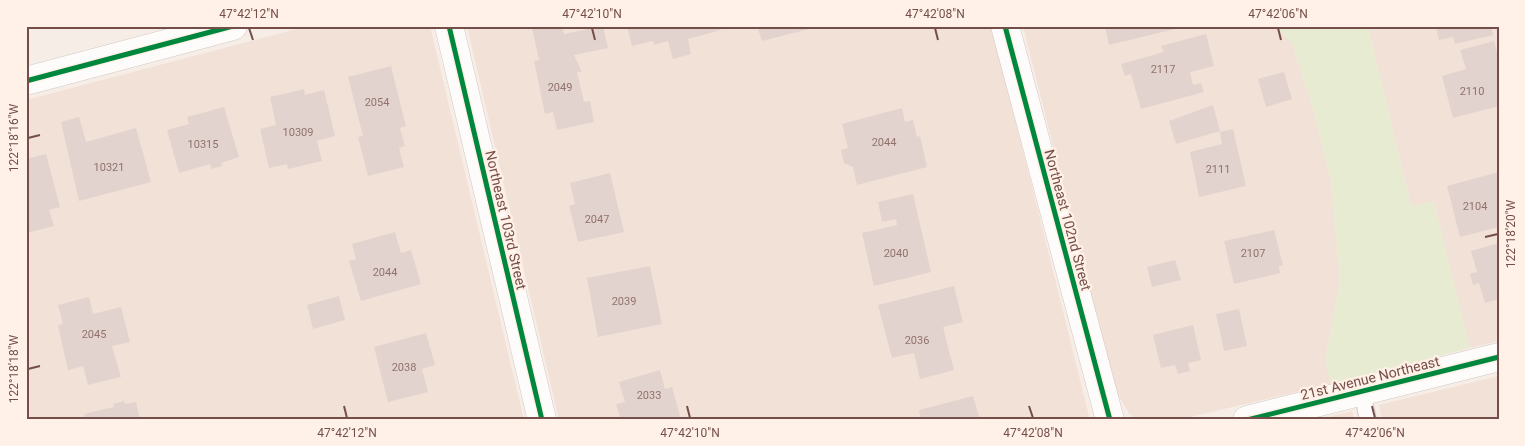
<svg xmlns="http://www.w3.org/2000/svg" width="1525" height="446" viewBox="0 0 1525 446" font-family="Roboto,sans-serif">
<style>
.residential{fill:#f2e1d7}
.green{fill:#e7ebd1}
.building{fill:#e2d3cf}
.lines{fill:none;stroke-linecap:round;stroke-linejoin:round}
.lane-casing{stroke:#d4c9c5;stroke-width:18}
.street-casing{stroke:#d4c9c5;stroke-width:29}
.lane{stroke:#fefcfb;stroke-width:16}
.street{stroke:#fefcfb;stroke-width:28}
.cycleway-casing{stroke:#fff1e7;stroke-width:8}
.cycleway{stroke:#00873e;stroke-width:5}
.ticks{fill:none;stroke:#744e48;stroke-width:2}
.labels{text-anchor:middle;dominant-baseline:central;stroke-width:4.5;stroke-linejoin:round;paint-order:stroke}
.number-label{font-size:11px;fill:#91726c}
.street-label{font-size:14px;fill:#744e48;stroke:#fff1e7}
.neatline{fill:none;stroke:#744e48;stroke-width:2}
.ticks-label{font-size:12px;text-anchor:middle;fill:#744e48}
</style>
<rect width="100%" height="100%" fill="#f6ede7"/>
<!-- residential -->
<g class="residential">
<path d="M308 26H430L524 420H26V100Z"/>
<path d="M467 26H992L1090 420H559Z"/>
<path d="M1023 26H1275L1292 43 1314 112 1331 181 1340 280 1325 361 1331 384 1177 420H1138L1129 413 1114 388Z"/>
<path d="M1368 26H1499V341L1470 348 1434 202 1411 206Z"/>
<path d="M1499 376V420H1382L1379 405Z"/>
<path d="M1352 411 1354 420H1316Z"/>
</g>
<!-- green -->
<path class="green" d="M1275 26H1368L1411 206 1434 202 1470 348 1331 384 1325 361 1340 280 1331 181 1314 112 1292 43Z"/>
<!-- building -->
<g class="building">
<path d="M542 26H562L564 34 603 26 608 48 574 55 582 72H577L584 102 590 101 594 122 557 130 553 112 545 114 534 61 539 60 532 28Z"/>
<path d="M627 26H720L721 30 688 39 691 54 673 59 668 41 654 45 653 41 632 46Z"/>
<path d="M757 26H817V27L762 41Z"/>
<path d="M1105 26H1174L1175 29 1109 45Z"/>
<path d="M1436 26H1491L1493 35 1455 44 1453 37 1439 40Z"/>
<path d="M1206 34 1214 66 1190 72 1193 85 1201 83 1204 92 1141 109 1131 74 1125 76 1121 64 1164 52 1161 46Z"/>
<path d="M1494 41 1499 59V106L1453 118 1442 76 1466 69 1460 50Z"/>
<path d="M391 66 406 126 400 128 405 146 399 148 404 167 368 176 358 137 363 136 348 77Z"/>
<path d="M1284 72 1292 99 1266 107 1258 79Z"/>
<path d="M304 89 305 95 324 90 335 136 317 141 322 161 288 169 287 164 269 168 260 129 276 125 270 97Z"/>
<path d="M1213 105 1220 131 1176 144 1169 121Z"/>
<path d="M224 107 239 157 221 163 222 166 211 169 210 164 179 173 167 130 189 124 187 117Z"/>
<path d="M902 108 905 122 913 120 917 137 920 136 927 167 857 185 853 167 844 163 841 150 848 148 842 124Z"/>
<path d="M79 117 86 142 136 128 151 182 79 201 61 122Z"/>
<path d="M1233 129 1246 186 1199 197 1190 152 1222 144 1220 132Z"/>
<path d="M46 154 60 207 49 210 54 226 26 233V159Z"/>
<path d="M1499 172V227L1460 237 1447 186Z"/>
<path d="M610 173 624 232 578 242 569 206 575 204 570 183Z"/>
<path d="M913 194 931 272 874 286 862 233 897 225 896 219 882 222 878 202Z"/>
<path d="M1274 230 1283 265 1279 266 1280 273 1234 284 1224 241Z"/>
<path d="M395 232 401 253 411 250 421 284 361 301 349 261 356 259 352 244Z"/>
<path d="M1499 243V299L1485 303 1479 283 1473 285 1470 274 1477 272 1471 251Z"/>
<path d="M1175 260 1181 280 1152 287 1147 267Z"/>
<path d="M650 266 662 324 598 337 587 278Z"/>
<path d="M954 286 963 322 943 327 954 370 920 379 914 353 892 358 878 305Z"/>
<path d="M339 296 345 320 313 329 307 305Z"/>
<path d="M89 297 93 314 121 307 130 342 112 346 121 377 88 385 83 366 68 370 58 325 63 324 58 305Z"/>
<path d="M1239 309 1247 346 1224 351 1216 314Z"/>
<path d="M1193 325 1201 360 1188 363 1190 371 1178 374 1175 365 1161 368 1153 335Z"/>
<path d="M426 333 435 365 422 369 428 392 388 402 374 347Z"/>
<path d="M660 370 665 389 672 387 681 420H621L616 404 625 402 619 382Z"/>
<path d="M973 396 980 420H921L919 410Z"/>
<path d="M124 401 125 404 136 402 140 420H86L84 414 114 407 113 404Z"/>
</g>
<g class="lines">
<!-- lane casing -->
<g class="lane-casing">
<path id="lane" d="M1362 391 1368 420"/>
</g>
<!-- street casing -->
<g class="street-casing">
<g id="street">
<path d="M449 26 542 420"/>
<path d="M1005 26 1110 420"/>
<path d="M26 81 233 26"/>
<path d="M1247 420 1499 357"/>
</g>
</g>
<!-- lane -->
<use href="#lane" class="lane"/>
<!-- street -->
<use href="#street" class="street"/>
<!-- cycleway casing -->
<g class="cycleway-casing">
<g id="cycleway">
<path d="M449 26 542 420"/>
<path d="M1005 26 1110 420"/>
<path d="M26 81 233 26"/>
<path d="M1247 420 1499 357"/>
</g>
</g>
<!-- cycleway -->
<use href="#cycleway" class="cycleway"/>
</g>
<!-- ticks -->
<path class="ticks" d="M249 28 253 40M592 28 595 40M935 28 938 40M1278 28 1281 40M28 138 40 135M1485 237 1498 234M28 369 40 366M344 406 347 418M687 406 690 418M1029 406 1033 418M1372 406 1375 418"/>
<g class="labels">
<!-- number labels -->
<g class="number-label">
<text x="1163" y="69">2117</text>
<text x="560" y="87">2049</text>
<text x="1472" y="91">2110</text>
<text x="377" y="102">2054</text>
<text x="298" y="132">10309</text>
<text x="884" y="142">2044</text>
<text x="203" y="144">10315</text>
<text x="109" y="167">10321</text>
<text x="1218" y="169">2111</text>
<text x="1475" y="206">2104</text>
<text x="597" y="219">2047</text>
<text x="896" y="253">2040</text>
<text x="1253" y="253">2107</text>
<text x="385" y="272">2044</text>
<text x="624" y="301">2039</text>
<text x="94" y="334">2045</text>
<text x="917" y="340">2036</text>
<text x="404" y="367">2038</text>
<text x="649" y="395">2033</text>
</g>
<!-- street labels -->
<g class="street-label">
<text transform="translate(506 220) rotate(77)">Northeast 103rd Street</text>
<text transform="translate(1068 220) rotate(75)">Northeast 102nd Street</text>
<text transform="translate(1370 378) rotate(-14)">21st Avenue Northeast</text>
</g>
</g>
<!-- border -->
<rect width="1525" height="446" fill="none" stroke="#fff1e7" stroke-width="55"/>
<rect x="28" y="28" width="1470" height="390" class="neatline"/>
<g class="ticks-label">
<text x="249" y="18">47°42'12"N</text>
<text x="592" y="18">47°42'10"N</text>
<text x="935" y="18">47°42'08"N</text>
<text x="1278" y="18">47°42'06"N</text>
<text transform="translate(14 138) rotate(-90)" y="4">122°18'16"W</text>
<text transform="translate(1511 234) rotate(-90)" y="4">122°18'20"W</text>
<text transform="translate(14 369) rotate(-90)" y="4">122°18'18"W</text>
<text x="347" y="437">47°42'12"N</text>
<text x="690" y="437">47°42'10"N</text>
<text x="1033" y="437">47°42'08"N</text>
<text x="1375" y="437">47°42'06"N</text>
</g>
</svg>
